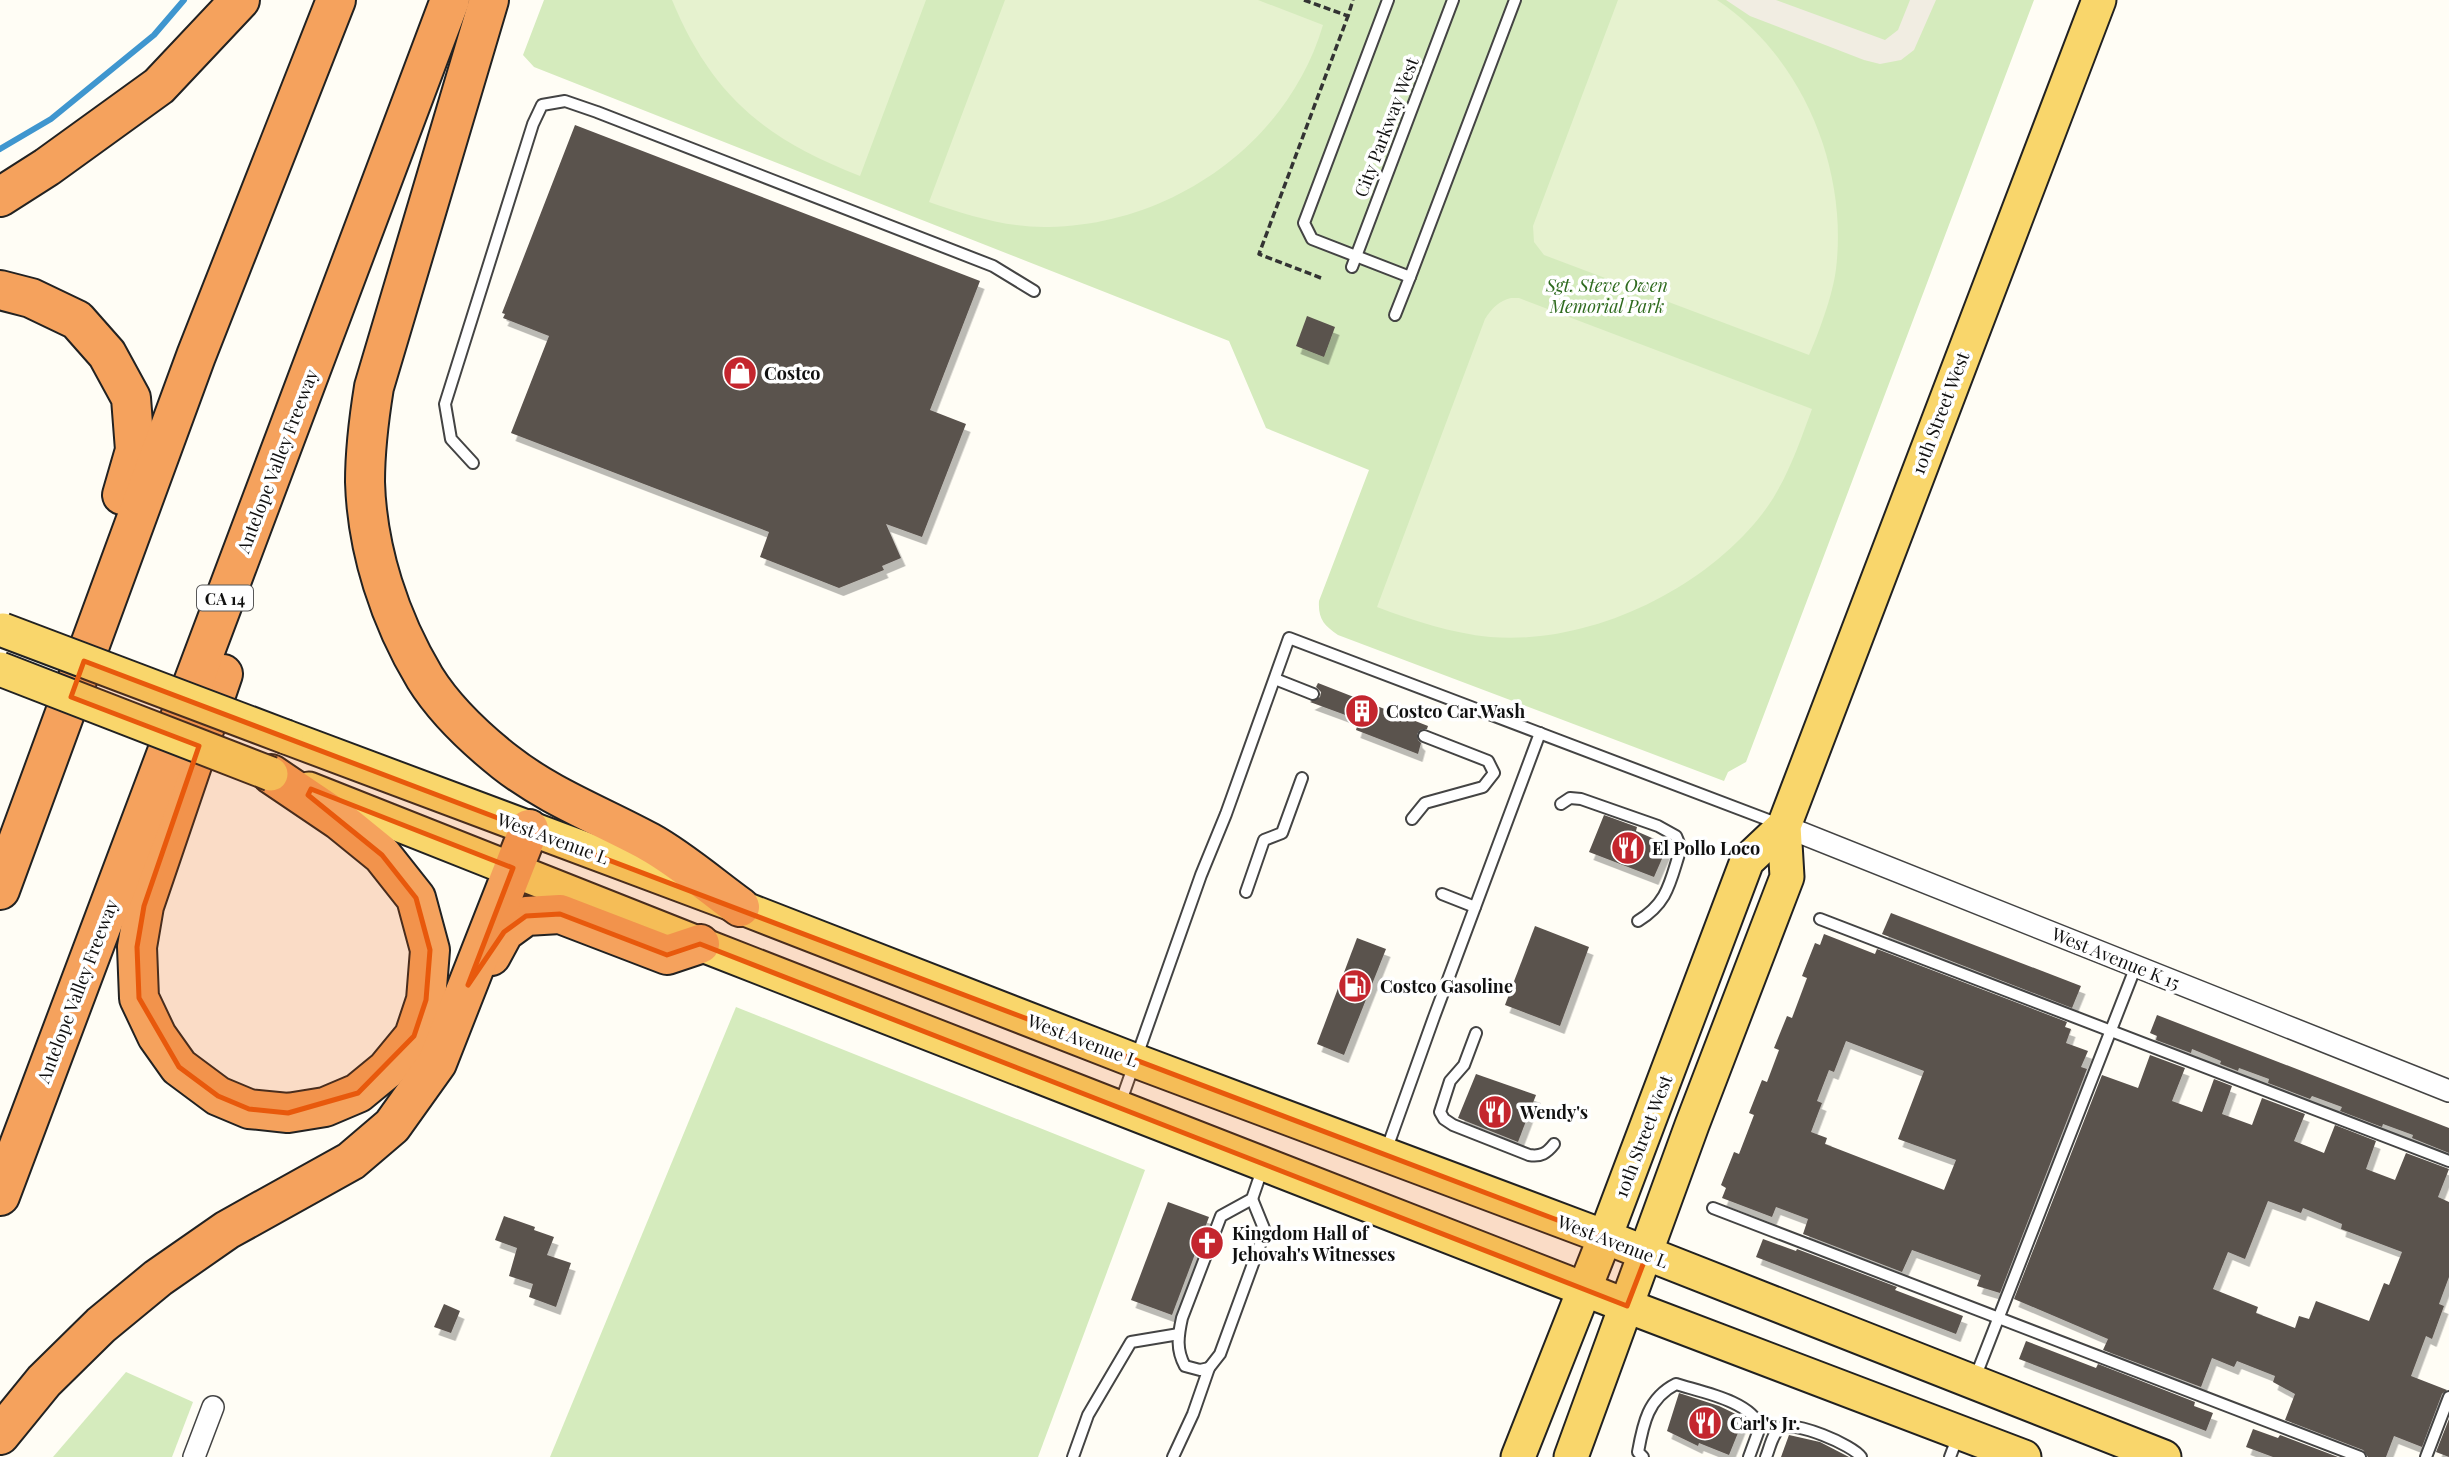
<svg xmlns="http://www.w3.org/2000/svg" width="2449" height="1457" viewBox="0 0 2449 1457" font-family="'Playfair Display',serif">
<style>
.green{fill:#d5ebbd}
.pitch{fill:#e6f2cf}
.plaza{fill:#f1ede2}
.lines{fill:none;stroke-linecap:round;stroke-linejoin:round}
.stream{stroke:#3f96cf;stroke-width:6}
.building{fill:#5a524d;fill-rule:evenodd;filter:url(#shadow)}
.service-casing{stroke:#444;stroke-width:14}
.minor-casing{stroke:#444;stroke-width:24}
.primary-casing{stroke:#222;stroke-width:37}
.motorway-casing{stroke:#222;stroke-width:42}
.path{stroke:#333;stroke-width:3.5;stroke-dasharray:7 3.5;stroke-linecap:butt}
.service{stroke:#fff;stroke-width:10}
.minor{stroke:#fff;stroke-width:21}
.primary{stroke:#f9d66b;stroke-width:33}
.motorway{stroke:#f5a25d;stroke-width:38}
.primary-bridge-casing{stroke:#222;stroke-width:37;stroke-linecap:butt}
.primary-bridge{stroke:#f9d66b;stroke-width:33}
.marked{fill:#e8590c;fill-opacity:0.2;stroke:#e8590c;stroke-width:5;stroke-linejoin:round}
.labels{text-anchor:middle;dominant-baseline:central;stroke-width:7;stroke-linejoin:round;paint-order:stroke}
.shield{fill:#fff;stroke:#585858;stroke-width:2}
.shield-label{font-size:16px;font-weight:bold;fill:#111}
.street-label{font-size:18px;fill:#111;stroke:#fff}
.park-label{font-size:18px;font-style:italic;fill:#2f6b1f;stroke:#fff}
.poi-label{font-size:18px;font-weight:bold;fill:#111;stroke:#fff;text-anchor:start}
</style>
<defs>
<filter id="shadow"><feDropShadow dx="4.5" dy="8" stdDeviation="0" flood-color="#0004"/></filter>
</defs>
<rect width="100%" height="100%" fill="#fffdf5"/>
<!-- green -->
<g class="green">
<path d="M544 0H2034L1746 762 1728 772 1724 781 1338 635C1324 625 1318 619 1319 601L1369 470 1266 428 1229 341 534 67 523 55Z"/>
<path d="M736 1007 1145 1170 1038 1457H550Z"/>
<path d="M126 1372 193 1402 172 1457H53Z"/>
</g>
<!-- pitch -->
<g class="pitch">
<path d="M672 0H926L860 176C765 139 712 96 672 0Z"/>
<path d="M1005 0H1258L1323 25C1288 144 1171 225 1049 227 1007 228 967 215 929 202Z"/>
<path d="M1618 0H1717C1803 57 1848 169 1836 269 1833 294 1819 332 1809 355L1544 255 1534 242 1533 226Z"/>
<path d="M1511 298H1519L1812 409C1798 447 1785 486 1759 518 1698 593 1587 645 1490 637 1451 633 1414 621 1377 607L1485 319C1492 308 1499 301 1511 298Z"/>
</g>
<!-- plaza -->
<path class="plaza" d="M1726 0H1776L1885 40 1898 30 1910 0H1936L1914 50 1901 60 1880 64 1864 60 1750 16Z"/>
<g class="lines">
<!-- stream -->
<path class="stream" d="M0 149 51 119 154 35 184 0"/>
</g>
<!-- building -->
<g class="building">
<path d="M575 125 980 281 930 410 966 424 922 537 886 524 901 558 882 566 884 570 839 588 760 557 769 532 511 433 549 336 503 318 505 314 502 313Z"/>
<path d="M1307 316 1335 327 1324 357 1296 346Z"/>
<path d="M1318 683 1428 726 1427 729 1420 730 1417 734 1418 740 1421 743 1418 754 1356 730 1359 720 1310 702 1320 697 1321 692 1316 687Z"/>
<path d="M1604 815 1637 827 1636 831 1668 845 1654 877 1589 852Z"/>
<path d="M1891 913 2081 986 2072 1008 1882 934Z"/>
<path d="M1535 926 1589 947 1560 1026 1505 1005Z"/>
<path d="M1824 934 1875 954 1877 949 2067 1022 2065 1027 2071 1029 2066 1043 2088 1051 2081 1067 2087 1069 2000 1293 1977 1286 1981 1275 1912 1250 1902 1272 1803 1234 1808 1219 1776 1207 1772 1217 1722 1198 1726 1188 1721 1185 1734 1152 1739 1154 1754 1115 1749 1113 1762 1080 1767 1082 1779 1050 1774 1048 1787 1016 1792 1018 1807 978 1802 976 1815 943 1820 945ZM1846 1041 1924 1071 1898 1139 1956 1160 1944 1190 1825 1144 1827 1138 1811 1132 1822 1103 1817 1101 1829 1070 1834 1072Z"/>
<path d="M1357 938 1386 949 1344 1055 1317 1044Z"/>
<path d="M2157 1015 2449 1128V1153L2412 1138 2413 1135 2383 1124 2382 1127 2340 1111 2342 1107 2312 1096 2310 1099 2268 1083 2269 1079 2239 1068 2238 1071 2220 1064 2221 1061 2192 1049 2191 1053 2156 1040 2157 1036 2150 1033Z"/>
<path d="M2150 1055 2185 1068 2172 1101 2202 1112 2214 1079 2232 1086 2222 1114 2252 1125 2262 1098 2305 1114 2294 1141 2324 1153 2335 1125 2376 1141 2366 1169 2395 1180 2406 1153 2449 1169 2438 1197 2449 1202V1277L2439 1304 2444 1306 2432 1339 2426 1336 2411 1376 2447 1390 2442 1394 2422 1447 2394 1436 2386 1457H2368L2363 1450 2285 1420 2295 1394 2273 1382 2275 1376 2237 1361 2234 1367 2212 1358 2201 1387 2103 1350 2108 1339 2014 1299 2102 1075 2138 1088ZM2268 1201 2301 1213 2303 1208 2342 1224 2341 1229 2402 1252 2389 1285 2384 1283 2369 1321 2316 1301 2309 1319 2299 1316 2295 1328 2256 1313 2258 1307 2213 1289 2228 1252 2245 1259Z"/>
<path d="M1476 1074 1536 1095 1518 1142 1458 1118Z"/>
<path d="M1168 1202 1209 1217 1172 1315 1131 1300Z"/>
<path d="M504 1216 535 1227 534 1230 554 1237 547 1255 571 1263 556 1307 529 1297 533 1284 509 1276 517 1248 495 1240Z"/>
<path d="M1763 1239 1796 1251 1797 1249 1897 1287 1895 1290 1963 1316 1956 1334 1756 1257Z"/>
<path d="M444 1304 460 1311 451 1333 434 1327Z"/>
<path d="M2026 1341 2096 1368 2098 1364 2195 1402 2194 1406 2213 1413 2206 1431 2019 1359Z"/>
<path d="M1679 1393 1719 1406 1744 1418 1729 1455 1699 1443 1698 1446 1667 1431Z"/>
<path d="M2449 1419V1457L2436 1452Z"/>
<path d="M2253 1429 2278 1438 2280 1435 2338 1457H2273L2246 1447Z"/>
<path d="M1789 1435 1820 1442 1849 1457H1781Z"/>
</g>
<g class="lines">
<!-- service casing -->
<g class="service-casing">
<g id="service">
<path d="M1388 0 1304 223 1312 239 1410 277 1515 0"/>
<path d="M1352 267 1453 0"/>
<path d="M1395 315 1410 277"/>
<path d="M473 463 451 439 445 404 533 124 542 105 565 101 597 112 993 266 1034 291"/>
<path d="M1275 679 1313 694"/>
<path d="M1561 804 1570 798 1581 799 1658 826 1676 836 1681 848C1670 881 1669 902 1638 921"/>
<path d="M1412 819 1425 803 1483 787 1494 773 1488 761 1424 736"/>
<path d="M1246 892 1264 840 1282 833 1302 778"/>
<path d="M1442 894 1475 907"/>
<path d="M1820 919 2449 1161"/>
<path d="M1476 1033 1464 1065 1450 1081 1440 1112 1444 1119 1453 1125 1529 1155C1541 1157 1547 1153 1554 1144"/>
<path d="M1120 1104 1201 875 1226 814 1289 638 1779 824"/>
<path d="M1386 1151 1434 1017 1540 733"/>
<path d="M1713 1208 2360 1457"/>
<path d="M1209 1368 1200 1370 1185 1366C1176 1350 1178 1336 1182 1318L1221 1216 1252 1199 1263 1167"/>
<path d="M1975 1378 2136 966"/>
<path d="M1073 1457 1088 1415 1131 1342 1179 1334"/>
<path d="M1173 1457 1193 1414 1209 1368 1220 1354 1265 1231 1252 1199"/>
<path d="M1643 1457 1638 1452C1643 1424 1648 1398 1676 1384 1701 1392 1751 1401 1760 1427L1749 1457"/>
<path d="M1766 1457C1770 1448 1772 1433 1781 1428 1794 1420 1853 1445 1861 1457"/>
<path d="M1950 1457 1958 1436"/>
<path d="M2426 1457 2449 1397"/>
</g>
</g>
<!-- minor casing -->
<g class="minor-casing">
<g id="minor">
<path d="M1784 826 2449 1091"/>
<path d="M194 1457 213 1407"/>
</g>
</g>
<!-- primary casing -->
<g class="primary-casing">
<g id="primary">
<path d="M286 737 740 907 1136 1061 1605 1237 2164 1457"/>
<path d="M309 789 700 944 1627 1306 2024 1457"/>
<path d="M1518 1457 1605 1237 1747 861 1784 826"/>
<path d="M1571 1457 1692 1125 1787 877 1784 826 2099 0"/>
</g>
</g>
<!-- motorway casing -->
<g class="motorway-casing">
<g id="motorway">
<path d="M489 0 374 387C369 418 365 450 365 482 367 550 390 620 425 678 445 710 476 739 505 762 548 796 601 816 649 842 680 859 711 886 740 907"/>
<path d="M0 197 47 167 159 86 240 0"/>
<path d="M0 290 31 298 77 320 107 354 131 398 135 450 122 495"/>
<path d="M223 674 144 906 137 947 139 998 157 1036 179 1067 218 1096 249 1109 288 1113 325 1107 358 1093 386 1070 414 1036 426 1000 430 950 416 898 382 855 339 820 271 774"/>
<path d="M0 890 196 356 336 0"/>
<path d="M491 956 504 932 526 916 560 914 667 955 700 944"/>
<path d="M0 1196 450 0"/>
<path d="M0 1435 44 1381 101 1325 158 1278 227 1230 351 1161 392 1126 437 1063 529 829"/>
</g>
</g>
<!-- path -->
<g class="path">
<path d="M1304 0 1348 16 1353 0"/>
<path d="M1321 278 1259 254 1348 16"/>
</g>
<!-- service -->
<use href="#service" class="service"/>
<!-- minor -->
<use href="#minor" class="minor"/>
<!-- primary -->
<use href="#primary" class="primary"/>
<!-- motorway -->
<use href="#motorway" class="motorway"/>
<!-- primary-bridge casing -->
<g class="primary-bridge-casing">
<g id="primary-bridge">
<path d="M3 630 286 737"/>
<path d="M0 669 271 774"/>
</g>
</g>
<!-- primary-bridge -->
<use href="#primary-bridge" class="primary-bridge"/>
</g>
<!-- marked area -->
<path class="marked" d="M84 661 1647 1254 1627 1306 700 944 667 955 560 914 526 916 504 932 468 985 513 868 311 789 308 795 382 855 416 898 430 950 426 1000 414 1036 358 1093 288 1113 249 1109 218 1096 179 1067 139 998 137 947 144 906 199 746 71 697Z"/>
<!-- icons -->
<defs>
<g id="shop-disc" transform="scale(1.75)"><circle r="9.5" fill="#c4262e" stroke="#fff"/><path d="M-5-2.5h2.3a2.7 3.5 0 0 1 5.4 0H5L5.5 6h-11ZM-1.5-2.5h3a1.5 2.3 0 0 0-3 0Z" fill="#fff"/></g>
<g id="building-disc" transform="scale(1.75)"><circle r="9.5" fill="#c4262e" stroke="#fff"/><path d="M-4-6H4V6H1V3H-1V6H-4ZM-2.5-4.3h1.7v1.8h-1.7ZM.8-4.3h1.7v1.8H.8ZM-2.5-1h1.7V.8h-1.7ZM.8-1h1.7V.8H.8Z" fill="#fff"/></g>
<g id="restaurant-disc" transform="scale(1.75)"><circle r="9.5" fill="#c4262e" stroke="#fff"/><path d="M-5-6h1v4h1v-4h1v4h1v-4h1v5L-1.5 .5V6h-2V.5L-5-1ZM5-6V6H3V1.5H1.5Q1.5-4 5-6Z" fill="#fff"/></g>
<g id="fuel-disc" transform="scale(1.75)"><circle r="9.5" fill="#c4262e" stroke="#fff"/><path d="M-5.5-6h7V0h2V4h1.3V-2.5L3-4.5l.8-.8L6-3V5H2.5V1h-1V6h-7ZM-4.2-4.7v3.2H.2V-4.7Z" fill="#fff"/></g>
<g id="church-disc" transform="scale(1.75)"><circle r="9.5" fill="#c4262e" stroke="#fff"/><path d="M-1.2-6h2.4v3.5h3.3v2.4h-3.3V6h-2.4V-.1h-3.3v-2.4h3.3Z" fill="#fff"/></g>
</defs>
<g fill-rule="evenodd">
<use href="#shop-disc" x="740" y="373"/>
<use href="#building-disc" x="1362" y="711"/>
<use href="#restaurant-disc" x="1628" y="848"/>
<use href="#fuel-disc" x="1355" y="986"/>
<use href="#restaurant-disc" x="1495" y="1112"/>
<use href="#church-disc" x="1207" y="1243"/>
<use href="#restaurant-disc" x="1705" y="1423"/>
</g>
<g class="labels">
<!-- shield labels -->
<rect class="shield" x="197" y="585.5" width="56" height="25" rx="5"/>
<g class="shield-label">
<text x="225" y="598">CA 14</text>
</g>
<!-- street labels -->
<g class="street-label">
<text transform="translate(1386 127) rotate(-69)">City Parkway West</text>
<text transform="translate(1940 413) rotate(-69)">10th Street West</text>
<text transform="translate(277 461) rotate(-69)">Antelope Valley Freeway</text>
<text transform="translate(553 838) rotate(20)">West Avenue L</text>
<text transform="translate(2116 958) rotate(22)">West Avenue K 15</text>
<text transform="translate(77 991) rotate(-69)">Antelope Valley Freeway</text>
<text transform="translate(1083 1040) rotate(21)">West Avenue L</text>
<text transform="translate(1643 1136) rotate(-69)">10th Street West</text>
<text transform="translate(1613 1241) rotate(21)">West Avenue L</text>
</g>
<!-- park labels -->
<g class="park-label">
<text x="1607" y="285">Sgt. Steve Owen<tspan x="1607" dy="21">Memorial Park</tspan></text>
</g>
<!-- poi labels -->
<g class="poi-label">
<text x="764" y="373">Costco</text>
<text x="1386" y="711">Costco Car Wash</text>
<text x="1652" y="848">El Pollo Loco</text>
<text x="1380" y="986">Costco Gasoline</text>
<text x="1520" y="1112">Wendy's</text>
<text x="1232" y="1233">Kingdom Hall of<tspan x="1232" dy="21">Jehovah's Witnesses</tspan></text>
<text x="1730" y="1423">Carl's Jr.</text>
</g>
</g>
</svg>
